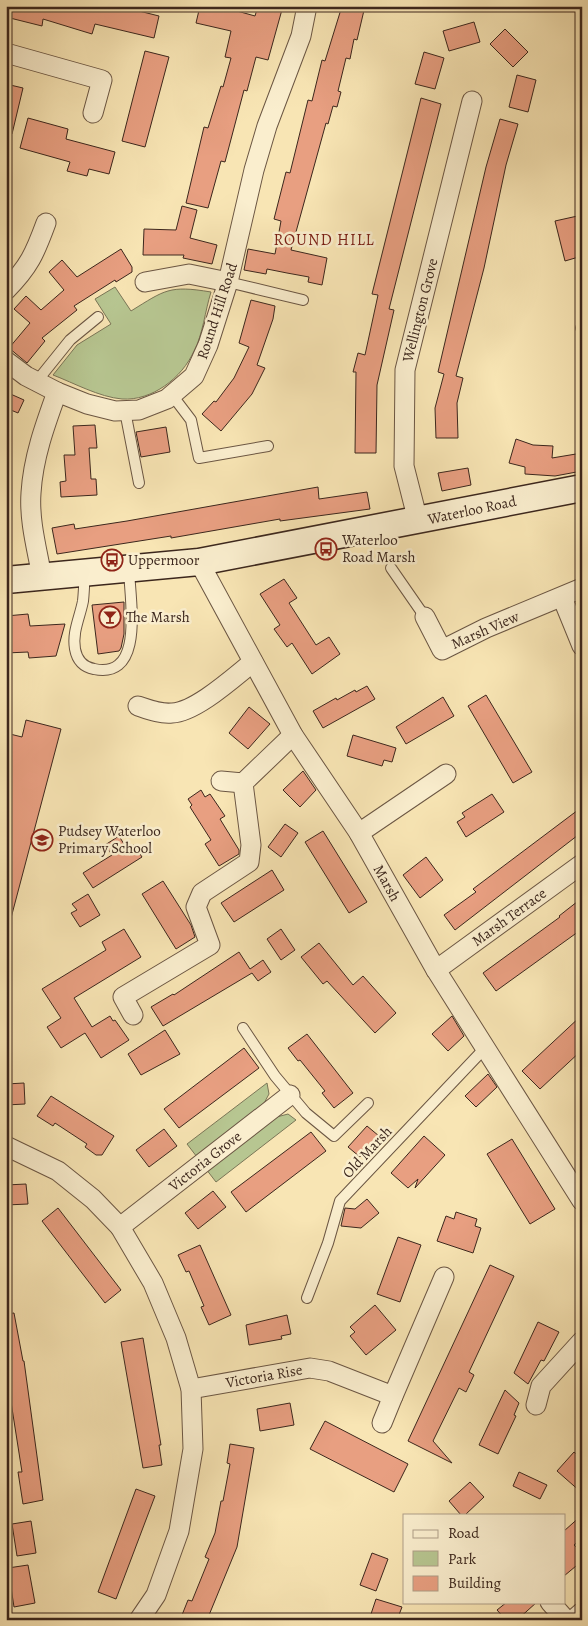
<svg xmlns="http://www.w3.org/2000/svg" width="588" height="1626" viewBox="0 0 588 1626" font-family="Alegreya,serif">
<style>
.green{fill:#b7c691;stroke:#7a7657}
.building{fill:#e89f81;stroke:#3c271d}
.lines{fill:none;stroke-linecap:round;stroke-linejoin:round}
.service-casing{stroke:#6b5643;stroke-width:12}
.minor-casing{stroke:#6b5643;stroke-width:21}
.secondary-casing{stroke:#3c271d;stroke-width:29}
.service{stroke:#faeece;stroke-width:10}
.minor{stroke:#faeece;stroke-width:19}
.secondary{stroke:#faeece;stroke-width:26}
.labels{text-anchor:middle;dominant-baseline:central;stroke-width:5;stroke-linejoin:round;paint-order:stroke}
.street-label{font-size:15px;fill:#3c271d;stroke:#faeece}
.poi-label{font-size:15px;fill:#3c271d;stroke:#faeece;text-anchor:start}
.neighbourhood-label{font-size:16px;letter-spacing:1px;fill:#7a1f14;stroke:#faeece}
</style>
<rect width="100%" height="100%" fill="#f8e5b4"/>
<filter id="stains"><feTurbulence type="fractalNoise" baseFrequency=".004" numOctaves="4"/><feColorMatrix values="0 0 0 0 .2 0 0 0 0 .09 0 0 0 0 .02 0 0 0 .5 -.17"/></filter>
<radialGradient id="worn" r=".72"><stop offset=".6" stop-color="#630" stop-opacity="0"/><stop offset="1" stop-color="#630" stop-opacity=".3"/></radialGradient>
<!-- green -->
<g class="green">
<path d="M115 287 131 311C165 290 169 285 211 292 205 311 203 334 194 351 182 378 152 401 122 399 99 397 74 383 53 375L77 345 111 324 95 299Z"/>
<path d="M267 1083 269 1094 262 1107 197 1157 187 1144Z"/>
<path d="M288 1114 296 1120 216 1182 206 1169 273 1118Z"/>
</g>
<!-- building -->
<g class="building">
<path d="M6 6H96L110 10 111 6H119L159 16 154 38 95 24 92 34 43 19 42 26 6 17Z"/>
<path d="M200 6H219L255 16 258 6H283L268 60 256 57 247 91 244 90 225 162 221 161 208 208 186 203 204 127 208 128 221 86 223 87 231 58 225 57 231 31 196 23Z"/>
<path d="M342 6H365L357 40 354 39 350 59 346 58 338 91 341 92 337 107 333 106 328 124 326 123 291 250 327 258 322 285 308 282 309 277 287 273 267 269 266 274 244 270 248 249 275 254 281 221 274 219 286 172 290 173 308 100 312 101 322 60 325 61Z"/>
<path d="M474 22 480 42 449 51 443 31Z"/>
<path d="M505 29 528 52 513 67 490 44Z"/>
<path d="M145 51 169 57 145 147 122 141Z"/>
<path d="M424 52 444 58 435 89 415 84Z"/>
<path d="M517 75 536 80 528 112 509 107Z"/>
<path d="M6 84 23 88 12 134H6Z"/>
<path d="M421 98 441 104 389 309 394 310 377 385 376 453H355L356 372H353L358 353 365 355 378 295 372 294Z"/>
<path d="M28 118 68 129 66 139 115 152 109 174 89 169 87 176 67 171 70 162 20 148Z"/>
<path d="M500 119 518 124 506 165 484 268 456 376 463 378 457 403 458 438H436L435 408 444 374 438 372 486 167Z"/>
<path d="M182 206 197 210 190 238 217 245 212 264 183 258 184 255H143L144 229 176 230Z"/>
<path d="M582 215V256L565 261 555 221Z"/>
<path d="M121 249 132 267V272L116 282 115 280 74 306 77 310 42 338 45 341 27 363 9 348 30 323 14 309 26 296 41 310 64 290 49 272 62 260 77 277Z"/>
<path d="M251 300 275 306 273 319 257 365 265 368 252 394 221 431 202 414 214 401 216 402 234 378 249 347 239 343Z"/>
<path d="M6 392 24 400 18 413 6 408Z"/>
<path d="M95 425 97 448H89L91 479H96L97 495 61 497 60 482 66 481 64 455H75L73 426Z"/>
<path d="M166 427 170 452 141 457 136 432Z"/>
<path d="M516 439 533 445 553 446 552 458 582 453V471L555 476 525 474V467L509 463Z"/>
<path d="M468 468 471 485 442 491 438 473Z"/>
<path d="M318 487 319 499 367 492 370 509 280 521V519L171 538V536L57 554 52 528 74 524 75 529 127 521Z"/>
<path d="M284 579 297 598 289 603 316 645 329 637 340 654 312 674 292 643 287 647 274 629 280 625 260 594Z"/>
<path d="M124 602V634L121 648 119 651 98 654 92 605Z"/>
<path d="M28 614 30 626 65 624 56 656 29 658 28 652 6 653V616Z"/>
<path d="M367 686 375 699 323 728 313 711 336 698 337 700 355 690 356 692Z"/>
<path d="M486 695 532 772 513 783 468 706Z"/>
<path d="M443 697 454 716 406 744 396 727Z"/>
<path d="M249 707 270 724 248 749 229 733Z"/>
<path d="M26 720 61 729 11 918 6 917V733L22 737Z"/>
<path d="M353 735 396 748 392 762 384 760 382 766 347 756Z"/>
<path d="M303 771 316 790 300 807 283 790Z"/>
<path d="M201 790 205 797 210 794 225 816 220 819 239 850V854L219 866 205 844 211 840 190 807 192 805 188 799Z"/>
<path d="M492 794 504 812 466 837 457 822 465 817 462 813Z"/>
<path d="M582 807V832L455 930 444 915 476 892 473 889Z"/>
<path d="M285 824 298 833 281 857 268 847Z"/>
<path d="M323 831 367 902 349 913 305 842Z"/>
<path d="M119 836 127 849 134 845 142 857 93 888 83 873 112 855 105 845Z"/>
<path d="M426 857 443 880 420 898 403 875Z"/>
<path d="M272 870 284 890 234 922 221 903Z"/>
<path d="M163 881 191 925 195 937 176 949 142 894Z"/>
<path d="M88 894 100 915 80 927 71 913 77 910 72 904Z"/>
<path d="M582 898V929L496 991 483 973 560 917 559 916Z"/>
<path d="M124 929 141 957 74 998 92 1027 110 1016 113 1021 115 1020 129 1040 101 1058 85 1033 61 1048 47 1027 61 1018 42 989 106 950 102 942Z"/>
<path d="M281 929 295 950 281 960 267 939Z"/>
<path d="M319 943 353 985 363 976 396 1013 375 1033 327 981 323 984 301 957Z"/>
<path d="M239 952 250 969 263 960 271 972 258 981 252 973 163 1026 151 1007 173 994 174 995Z"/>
<path d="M582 1015V1050L540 1089 522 1071Z"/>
<path d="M452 1016 464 1036 448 1051 432 1034Z"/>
<path d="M165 1030 180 1054 141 1075 128 1054Z"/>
<path d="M307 1034 353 1093 334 1108 322 1093 325 1091 300 1060 298 1061 288 1048Z"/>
<path d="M244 1048 259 1068 179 1128 164 1109Z"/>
<path d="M488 1074 497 1087 476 1107 465 1096Z"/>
<path d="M24 1083 25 1104 6 1105V1084Z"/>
<path d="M51 1096 114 1136 102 1155H96L85 1147 87 1144 55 1123 53 1126 37 1116Z"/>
<path d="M367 1126 379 1136 360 1157 348 1147Z"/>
<path d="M164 1129 177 1146 149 1167 136 1150Z"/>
<path d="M311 1132 326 1151 246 1212 231 1192Z"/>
<path d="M424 1136 445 1155 415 1188 418 1179 408 1188 391 1173Z"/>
<path d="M512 1139 555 1209 530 1224 487 1154Z"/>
<path d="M26 1184 28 1204 6 1205V1185Z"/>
<path d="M213 1191 226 1207 198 1229 185 1213Z"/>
<path d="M367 1199 379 1213 361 1228 341 1226 345 1208 355 1209Z"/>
<path d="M58 1208 121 1290 105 1303 42 1221Z"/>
<path d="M456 1212 477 1219 475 1226 481 1228 473 1253 437 1241 446 1216 454 1219Z"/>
<path d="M398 1237 421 1245 400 1302 377 1294Z"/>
<path d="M200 1245 231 1315 209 1325 201 1307 204 1306 189 1271 186 1272 178 1255Z"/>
<path d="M490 1265 514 1276 469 1372 474 1375 466 1392 459 1388 433 1441 452 1463 408 1441Z"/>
<path d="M375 1305 396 1330 366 1355 350 1336 355 1332 350 1327Z"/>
<path d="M14 1313 23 1361H24L43 1500 23 1504 18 1472H22L6 1370V1314Z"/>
<path d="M287 1315 291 1334 281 1336 282 1339 249 1345 246 1325Z"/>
<path d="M538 1322 559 1332 544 1361 541 1360 528 1384 514 1373Z"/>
<path d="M143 1338 161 1445H159L162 1465 143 1468 121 1342Z"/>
<path d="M505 1390 519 1403 514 1415 516 1416 498 1454 479 1445Z"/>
<path d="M290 1403 294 1425 260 1431 257 1409Z"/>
<path d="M325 1421 408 1464 394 1492 310 1449Z"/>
<path d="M230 1444 254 1448 237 1547 207 1620H180L188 1600 192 1601 209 1559 205 1557 215 1533 221 1501H223L230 1464 227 1463Z"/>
<path d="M574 1452 582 1459V1493L557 1471Z"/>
<path d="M519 1472 547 1485 540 1499 513 1486Z"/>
<path d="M470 1482 484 1497 465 1515H461L449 1501Z"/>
<path d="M136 1489 155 1496 116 1599 98 1592Z"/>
<path d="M582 1515V1538L574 1545 582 1553V1561L564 1576V1531Z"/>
<path d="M31 1521 36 1553 17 1556 12 1524Z"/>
<path d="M372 1553 388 1559 376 1591 360 1585Z"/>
<path d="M28 1565 35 1603 14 1607 8 1568Z"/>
<path d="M376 1599 402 1607 397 1620H369Z"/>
<path d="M507 1602H537L517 1620H506L497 1610Z"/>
</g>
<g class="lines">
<!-- service casing -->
<g class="service-casing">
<g id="service">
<path d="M228 282 303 300"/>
<path d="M581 328 582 327"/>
<path d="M37 381 70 340 98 317"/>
<path d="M172 395 191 420 199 458 268 446"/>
<path d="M125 411 139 483"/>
<path d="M391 568 425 617"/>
<path d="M85 574C84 583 84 592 83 601 80 617 72 632 75 649 77 660 83 667 94 669 145 680 130 600 129 570"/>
<path d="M243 1028 275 1076 306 1113 334 1136 368 1103"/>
<path d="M307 1298 328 1243 340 1201 485 1048"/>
</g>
</g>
<!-- minor casing -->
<g class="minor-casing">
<g id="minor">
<path d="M6 53 102 80 93 113"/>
<path d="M145 282 189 274 228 282"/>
<path d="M6 290C29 267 35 253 46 223"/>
<path d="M6 361 26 376 57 392"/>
<path d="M418 521 404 466 405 370 472 101"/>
<path d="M199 562 293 735 359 833 436 970 582 1201"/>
<path d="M42 577C37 549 29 521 31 493 33 458 45 425 57 392L87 404 115 411 139 410 167 399 194 376 208 345 228 282 254 170 267 126 301 36 307 6"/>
<path d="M562 597 582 646"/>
<path d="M425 617 442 650 486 628 582 588"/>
<path d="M138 706C150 710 160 714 172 713 196 712 234 677 253 662"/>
<path d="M221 781 243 783"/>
<path d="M359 833 446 774"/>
<path d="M436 970 582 864"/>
<path d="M133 1015 123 997 210 945 196 907 202 893 249 862 251 845 243 783 293 735"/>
<path d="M6 1146 58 1171 93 1199 120 1227 153 1283 176 1338 191 1389 193 1449 179 1531 156 1595 139 1620"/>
<path d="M120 1227 290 1095"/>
<path d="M191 1389 310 1368 329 1371 393 1396 444 1277"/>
<path d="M536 1405 541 1386 582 1341"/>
<path d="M382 1423 393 1396"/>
<path d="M550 1602 566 1620"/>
<path d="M573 1620 582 1612"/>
</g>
</g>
<!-- secondary casing -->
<g class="secondary-casing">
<path id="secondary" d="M6 580 199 562 582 488"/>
</g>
<!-- service -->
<use href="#service" class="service"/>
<!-- minor -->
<use href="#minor" class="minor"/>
<!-- secondary -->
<use href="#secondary" class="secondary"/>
</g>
<!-- icons -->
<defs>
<g id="bus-ring" transform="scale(1.125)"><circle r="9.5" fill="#faeece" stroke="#8f2418" stroke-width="1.5"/><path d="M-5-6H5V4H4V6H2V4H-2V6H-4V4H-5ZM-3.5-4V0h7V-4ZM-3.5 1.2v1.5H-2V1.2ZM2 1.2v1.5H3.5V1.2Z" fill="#8f2418"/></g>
<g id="bar-ring" transform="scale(1.125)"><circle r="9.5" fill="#faeece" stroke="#8f2418" stroke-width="1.5"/><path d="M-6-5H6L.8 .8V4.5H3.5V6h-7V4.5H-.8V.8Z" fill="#8f2418"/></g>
<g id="school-ring" transform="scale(1.125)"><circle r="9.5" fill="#faeece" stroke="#8f2418" stroke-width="1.5"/><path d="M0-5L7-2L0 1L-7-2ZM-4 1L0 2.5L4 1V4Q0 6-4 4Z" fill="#8f2418"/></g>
</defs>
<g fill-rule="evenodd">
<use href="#bus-ring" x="326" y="549"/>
<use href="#bus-ring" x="112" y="560"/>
<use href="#bar-ring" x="110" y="617"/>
<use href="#school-ring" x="42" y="840"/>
</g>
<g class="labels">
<!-- street labels -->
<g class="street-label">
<text transform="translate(420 310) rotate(-76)">Wellington Grove</text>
<text transform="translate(217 311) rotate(-72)">Round Hill Road</text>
<text transform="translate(472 510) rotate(-12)">Waterloo Road</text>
<text transform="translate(485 630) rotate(-24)">Marsh View</text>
<text transform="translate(387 883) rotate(61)">Marsh</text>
<text transform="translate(509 917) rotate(-36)">Marsh Terrace</text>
<text transform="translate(367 1152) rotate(-47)">Old Marsh</text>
<text transform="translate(205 1161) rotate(-38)">Victoria Grove</text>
<text transform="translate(264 1376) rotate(-10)">Victoria Rise</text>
</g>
<!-- poi labels -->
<g class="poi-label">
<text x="342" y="540">Waterloo<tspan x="342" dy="17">Road Marsh</tspan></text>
<text x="128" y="560">Uppermoor</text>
<text x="126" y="617">The Marsh</text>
<text x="58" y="831">Pudsey Waterloo<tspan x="58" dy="17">Primary School</tspan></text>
</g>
<!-- neighbourhood labels -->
<g class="neighbourhood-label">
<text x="324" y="240">ROUND HILL</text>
</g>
</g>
<!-- margin -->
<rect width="588" height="1626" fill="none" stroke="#f8e5b4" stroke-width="25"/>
<rect x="8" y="8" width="573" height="1611" fill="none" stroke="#3c271d" stroke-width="2.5"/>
<rect x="12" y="12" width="563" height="1601" fill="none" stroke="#3c271d"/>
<!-- legend -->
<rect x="403" y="1514" width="162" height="90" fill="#faeece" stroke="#ae9e87"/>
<rect x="413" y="1530" width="25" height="8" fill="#faeece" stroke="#ae9e87"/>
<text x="448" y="1538" font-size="15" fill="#3c271d">Road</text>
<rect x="413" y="1551" width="25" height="15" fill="#b7c691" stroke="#ae9e87"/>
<text x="448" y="1564" font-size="15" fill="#3c271d">Park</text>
<rect x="413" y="1576" width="25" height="15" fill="#e89f81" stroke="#ae9e87"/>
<text x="448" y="1588" font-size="15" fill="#3c271d">Building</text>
<rect width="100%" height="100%" filter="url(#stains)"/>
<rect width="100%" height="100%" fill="url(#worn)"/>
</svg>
